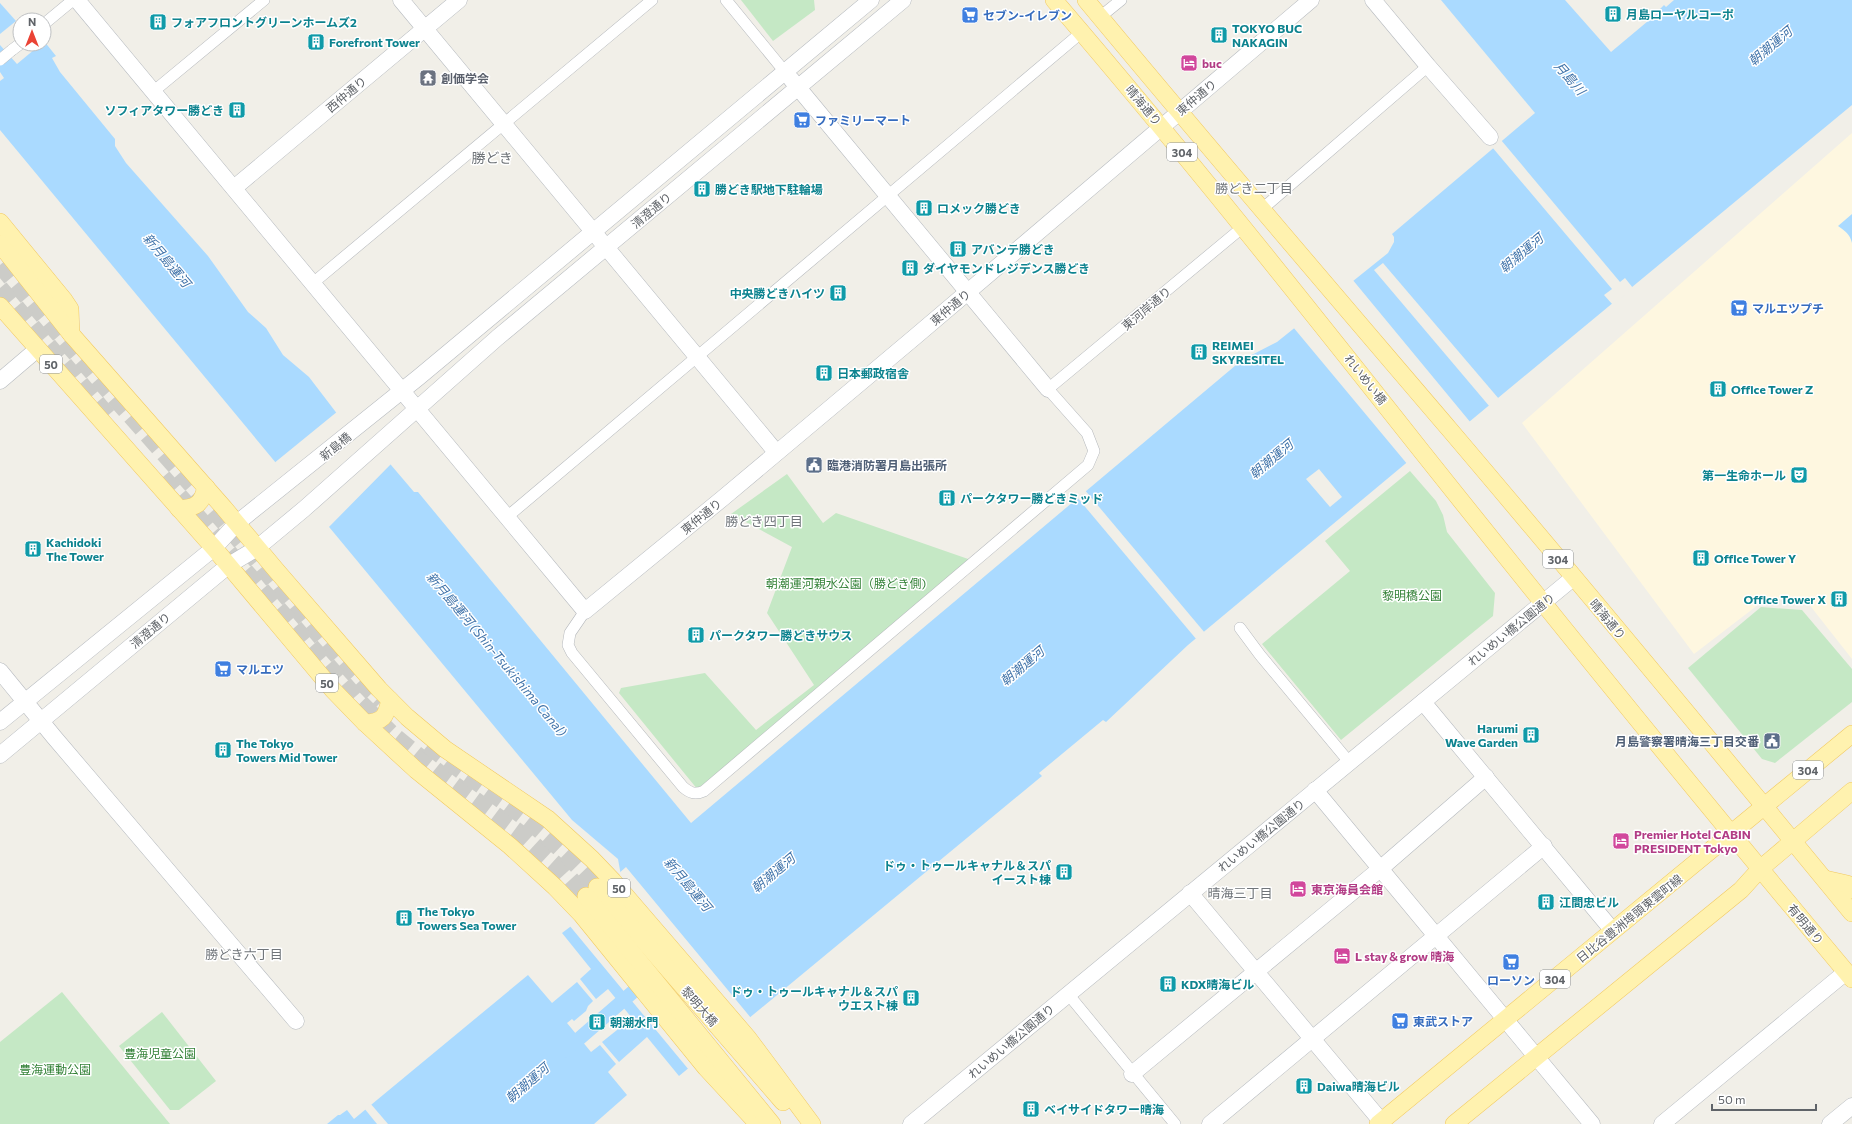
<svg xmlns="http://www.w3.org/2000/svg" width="1852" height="1124" viewBox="0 0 1852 1124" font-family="Commissioner,'Noto Sans JP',sans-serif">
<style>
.commercial{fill:#fef7e0}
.green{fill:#c5e8c5}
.water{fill:#aadaff}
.pier{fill:#f1efe8}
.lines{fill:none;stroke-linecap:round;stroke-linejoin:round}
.canal{stroke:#aadaff;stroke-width:14}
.primary-tunnel{stroke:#ccccc8;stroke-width:17;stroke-dasharray:17 8;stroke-linecap:butt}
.street-casing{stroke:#b5b8bc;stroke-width:12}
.secondary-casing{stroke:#b6babf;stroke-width:17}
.primary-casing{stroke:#f2c960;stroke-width:18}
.street{stroke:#fff;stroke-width:11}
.secondary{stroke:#fff;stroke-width:16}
.primary{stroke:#fff2af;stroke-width:17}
.street-bridge-casing{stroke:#b5b8bc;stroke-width:12;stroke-linecap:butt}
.street-bridge{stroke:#fff;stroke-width:11}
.labels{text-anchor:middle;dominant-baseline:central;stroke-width:3;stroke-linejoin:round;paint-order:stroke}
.shield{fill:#fff;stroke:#8f9295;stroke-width:1}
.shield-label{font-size:11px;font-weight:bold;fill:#5f6368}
.culture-label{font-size:12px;font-weight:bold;fill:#0d838f;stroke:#fff;text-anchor:start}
.shop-label{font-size:12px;font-weight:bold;fill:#366cbe;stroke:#fff;text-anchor:start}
.hotel-label{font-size:12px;font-weight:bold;fill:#b23c85;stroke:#fff;text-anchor:start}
.worship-label{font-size:12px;font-weight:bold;fill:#5b616d;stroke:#fff;text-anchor:start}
.street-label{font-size:12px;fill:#5f6368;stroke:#fff}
.service-label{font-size:12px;font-weight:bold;fill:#4e5e75;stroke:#fff;text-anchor:start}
.park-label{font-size:12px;fill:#348238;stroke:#fff}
.water-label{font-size:13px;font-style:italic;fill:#4174aa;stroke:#fff}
.neighbourhood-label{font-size:13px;fill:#70757a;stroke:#fff}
.quarter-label{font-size:14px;fill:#70757a;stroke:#fff}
</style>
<rect width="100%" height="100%" fill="#f1efe8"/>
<!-- commercial -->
<path class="commercial" d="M1852 133V659L1808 603 1767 598 1694 654 1522 423Z"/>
<!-- green -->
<g class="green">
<path d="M741 0H814L815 10 773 41Z"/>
<path d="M1410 471 1436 501 1443 515 1447 532 1495 593 1493 616 1341 740 1262 644 1350 571 1325 541Z"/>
<path d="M787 474 823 523 836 513 971 560 698 790 619 693 621 688 705 673 756 730 814 685 767 613 792 547 731 514Z"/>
<path d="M1761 607 1802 610 1852 669V702L1775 763 1762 759 1688 668Z"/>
<path d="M62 992 170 1124H0V1042Z"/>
<path d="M162 1012 216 1081 179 1110H170L119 1046Z"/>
</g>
<!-- water -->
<g class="water">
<path d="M1441 0H1565L1611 52 1660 11 1659 10 1664 5 1666 7 1674 0H1852V105L1469 422 1464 416 1435 439 1188 645 1106 722 1103 720 1039 773 1042 776 679 1076 647 1037 619 1062 602 1042 632 1018 608 989 596 999 580 979 591 969 562 933 623 887 618 859 572 820 0 130V81L4 78 0 72V45L17 64 41 44H44V41L56 56 52 58 60 72 115 139V146L126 163 208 256 248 312 266 328 283 355 309 377 348 428 374 445 414 492H418L691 823 1242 360 1277 342 1388 253 1394 242V237L1392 234 1535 113Z"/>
<path d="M0 3 16 21 0 34Z"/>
<path d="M1852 214V243C1850 234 1845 231 1838 226Z"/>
<path d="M528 975 552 1003 577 982 593 1001 588 1006 586 1011 574 1021 572 1019 567 1023 591 1052 600 1045 616 1064 608 1072 627 1095 594 1124H327L338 1115H340L347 1110 354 1119Z"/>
</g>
<!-- pier -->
<g class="pier">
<path d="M1501 140 1620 282 1625 278 1633 288 1613 305 1604 295 1612 289 1492 147Z"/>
<path d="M1383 263 1499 399 1490 407 1374 270Z"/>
<path d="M1352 279 1471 423 1468 424 1463 419 1408 465 1293 327Z"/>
<path d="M338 411 349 426 375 443 392 463 327 529 273 464Z"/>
<path d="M1319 469 1342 497 1330 507 1306 479Z"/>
<path d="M1084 489 1205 633 1197 640 1076 496Z"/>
<path d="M626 867 751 1018 689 1070 569 925 620 886 618 874Z"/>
<path d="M370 1103 388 1124H377L364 1108Z"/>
</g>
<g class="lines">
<!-- canal -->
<path class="canal" d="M565 1051 634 991"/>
<!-- primary-tunnel -->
<g class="primary-tunnel">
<path d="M0 265C74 354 152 439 228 527 278 585 326 648 381 702"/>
<path d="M0 288 109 417"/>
<path d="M163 477 360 702 392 734 443 776 528 839 565 873 586 896"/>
<path d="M428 745C464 775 503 799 538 829 559 847 579 867 597 887"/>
</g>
<!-- street casing -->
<g class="street-casing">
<g id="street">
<path d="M726 0 785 72"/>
<path d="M1100 17 1121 0"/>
<path d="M44 24 73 0"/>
<path d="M12 50 20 44"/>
<path d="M154 91 264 0"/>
<path d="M1261 210 1428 66"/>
<path d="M313 283 652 0"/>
<path d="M507 517 1082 32"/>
<path d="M585 611 570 633 568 645 572 653 683 787C690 793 695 795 704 791L1088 465 1094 451 1087 433 1048 389 1243 227"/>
<path d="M1240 628 1260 655 1350 763"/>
<path d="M1068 994 1175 1124"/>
</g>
</g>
<!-- secondary casing -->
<g class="secondary-casing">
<g id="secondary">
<path d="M77 0 585 611 723 498 916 336 1311 0"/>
<path d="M401 0 776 452"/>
<path d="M1373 0 1428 66 1490 137"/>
<path d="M791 79 1048 389"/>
<path d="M234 188 459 0"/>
<path d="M0 381 34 352"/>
<path d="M0 671 54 737 296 1021"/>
<path d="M1423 702 1613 931"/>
<path d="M0 722 214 548 237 523 419 377 871 0"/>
<path d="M0 755 229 565 257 548 304 509 497 338 903 0"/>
<path d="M1315 790 1592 1124"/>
<path d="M1190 893 1381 1121"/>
<path d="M1132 1074 1380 869 1486 777"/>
<path d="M911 1124 1573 578"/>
<path d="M1210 1124 1544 846"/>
<path d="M1662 1124 1846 972"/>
<path d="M1830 1124 1852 1106"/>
</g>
</g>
<!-- primary casing -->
<g class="primary-casing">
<g id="primary">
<path d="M1054 0C1181 148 1302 300 1423 453 1564 630 1707 806 1852 979"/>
<path d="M1086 0C1206 145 1328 287 1450 430 1585 589 1719 751 1852 913"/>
<path d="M0 222 64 300 70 309 71 334"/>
<path d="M0 244 71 334 224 508 276 570 379 689 407 717 445 749 548 819 592 859 613 881 748 1038 812 1124"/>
<path d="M0 306 214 548 333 690 365 723 416 770 510 846 555 887 581 914 706 1068 758 1124"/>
<path d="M179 509C196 508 202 504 206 487"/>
<path d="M365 723C383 722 386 717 390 700"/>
<path d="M1825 879 1847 884 1852 890"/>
<path d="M597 887 783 1102"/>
<path d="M586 896 772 1124"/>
<path d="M1378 1124 1852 734"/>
<path d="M1454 1124 1741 890 1760 869 1852 791"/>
</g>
</g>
<!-- street -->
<use href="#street" class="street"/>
<!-- secondary -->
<use href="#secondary" class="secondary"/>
<!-- primary -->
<use href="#primary" class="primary"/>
<!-- street-bridge casing -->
<g class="street-bridge-casing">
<path id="street-bridge" d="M0 60 12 50"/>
</g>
<!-- street-bridge -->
<use href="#street-bridge" class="street-bridge"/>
</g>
<!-- icons -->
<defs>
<g id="building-square" transform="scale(0.9)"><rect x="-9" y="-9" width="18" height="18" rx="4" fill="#0f9aa8" stroke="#fff"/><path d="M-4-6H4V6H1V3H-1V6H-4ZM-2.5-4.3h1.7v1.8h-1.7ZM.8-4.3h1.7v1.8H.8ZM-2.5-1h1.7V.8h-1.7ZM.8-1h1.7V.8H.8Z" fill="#fff"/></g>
<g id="supermarket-square" transform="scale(0.9)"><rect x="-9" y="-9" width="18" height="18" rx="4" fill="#3f7fe0" stroke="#fff"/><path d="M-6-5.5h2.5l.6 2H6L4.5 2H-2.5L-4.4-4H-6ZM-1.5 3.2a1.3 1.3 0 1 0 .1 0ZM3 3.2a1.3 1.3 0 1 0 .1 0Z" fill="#fff"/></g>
<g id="hotel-square" transform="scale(0.9)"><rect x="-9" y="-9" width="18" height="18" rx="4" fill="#d1479c" stroke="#fff"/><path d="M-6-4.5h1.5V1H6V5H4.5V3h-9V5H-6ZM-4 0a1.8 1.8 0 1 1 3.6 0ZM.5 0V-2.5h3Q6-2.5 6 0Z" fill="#fff"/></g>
<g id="temple-square" transform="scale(0.9)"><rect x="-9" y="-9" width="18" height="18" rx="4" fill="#6b7280" stroke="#fff"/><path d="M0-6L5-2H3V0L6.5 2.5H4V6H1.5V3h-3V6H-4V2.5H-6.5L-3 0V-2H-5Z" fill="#fff"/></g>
<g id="civic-square" transform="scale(0.9)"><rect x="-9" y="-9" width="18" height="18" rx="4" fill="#5c6f8a" stroke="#fff"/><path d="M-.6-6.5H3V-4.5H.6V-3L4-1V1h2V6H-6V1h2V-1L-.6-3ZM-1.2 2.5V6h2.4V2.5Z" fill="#fff"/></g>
<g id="theatre-square" transform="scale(0.9)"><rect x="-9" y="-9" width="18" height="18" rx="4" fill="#0f9aa8" stroke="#fff"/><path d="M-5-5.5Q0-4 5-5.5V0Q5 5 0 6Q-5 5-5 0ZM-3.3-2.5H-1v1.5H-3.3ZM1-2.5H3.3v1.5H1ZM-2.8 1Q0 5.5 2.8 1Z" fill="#fff"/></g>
</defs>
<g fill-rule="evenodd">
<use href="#building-square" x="1613" y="14"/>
<use href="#supermarket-square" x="970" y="15"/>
<use href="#building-square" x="158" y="22"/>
<use href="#building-square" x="1219" y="35"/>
<use href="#building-square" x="316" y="42"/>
<use href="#hotel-square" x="1189" y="63"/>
<use href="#temple-square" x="428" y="78"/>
<use href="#building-square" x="237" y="110"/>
<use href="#supermarket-square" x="802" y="120"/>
<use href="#building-square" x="702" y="189"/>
<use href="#building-square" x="924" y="208"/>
<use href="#building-square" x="958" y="249"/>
<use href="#building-square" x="910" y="268"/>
<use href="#building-square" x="838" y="293"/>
<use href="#supermarket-square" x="1739" y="308"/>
<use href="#building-square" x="1199" y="352"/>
<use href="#building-square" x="824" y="373"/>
<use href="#building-square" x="1718" y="389"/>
<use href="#civic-square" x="814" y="465"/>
<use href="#theatre-square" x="1799" y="475"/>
<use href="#building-square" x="947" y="498"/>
<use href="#building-square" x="33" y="549"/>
<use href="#building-square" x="1701" y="558"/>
<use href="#building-square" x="1839" y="599"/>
<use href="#building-square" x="696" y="635"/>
<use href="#supermarket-square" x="223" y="669"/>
<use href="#building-square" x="1531" y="735"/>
<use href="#civic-square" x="1772" y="741"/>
<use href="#building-square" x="223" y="750"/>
<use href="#hotel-square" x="1621" y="841"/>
<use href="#building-square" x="1064" y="872"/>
<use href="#hotel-square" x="1298" y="889"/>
<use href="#building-square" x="1546" y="902"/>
<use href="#building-square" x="404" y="918"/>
<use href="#hotel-square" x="1342" y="956"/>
<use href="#supermarket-square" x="1511" y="962"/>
<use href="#building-square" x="1168" y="984"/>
<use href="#building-square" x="911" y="998"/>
<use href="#supermarket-square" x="1400" y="1021"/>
<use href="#building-square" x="597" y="1022"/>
<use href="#building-square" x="1304" y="1086"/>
<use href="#building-square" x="1031" y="1109"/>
</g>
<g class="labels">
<!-- shield labels -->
<g class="shield">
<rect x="1167" y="143" width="30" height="18" rx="3"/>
<rect x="40" y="355" width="22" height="18" rx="3"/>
<rect x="1543" y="550" width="30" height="18" rx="3"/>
<rect x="316" y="674" width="22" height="18" rx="3"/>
<rect x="1793" y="761" width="30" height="18" rx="3"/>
<rect x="608" y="879" width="22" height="18" rx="3"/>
<rect x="1540" y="970" width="30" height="18" rx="3"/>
</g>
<g class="shield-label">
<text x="1182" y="152">304</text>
<text x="51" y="364">50</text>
<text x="1558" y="559">304</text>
<text x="327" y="683">50</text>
<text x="1808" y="770">304</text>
<text x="619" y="888">50</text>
<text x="1555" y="979">304</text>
</g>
<!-- culture labels -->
<g class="culture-label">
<text x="1626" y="14">月島ローヤルコーポ</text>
<text x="171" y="22">フォアフロントグリーンホームズ2</text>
<text x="1232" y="28">TOKYO BUC<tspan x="1232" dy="14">NAKAGIN</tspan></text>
<text x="329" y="42">Forefront Tower</text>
<text x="224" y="110" text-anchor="end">ソフィアタワー勝どき</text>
<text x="715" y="189">勝どき駅地下駐輪場</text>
<text x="937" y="208">ロメック勝どき</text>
<text x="971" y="249">アバンテ勝どき</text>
<text x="923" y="268">ダイヤモンドレジデンス勝どき</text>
<text x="825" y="293" text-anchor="end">中央勝どきハイツ</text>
<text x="1212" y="345">REIMEI<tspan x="1212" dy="14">SKYRESITEL</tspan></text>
<text x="837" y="373">日本郵政宿舎</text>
<text x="1731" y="389">Office Tower Z</text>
<text x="1786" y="475" text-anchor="end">第一生命ホール</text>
<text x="960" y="498">パークタワー勝どきミッド</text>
<text x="46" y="542">Kachidoki<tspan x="46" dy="14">The Tower</tspan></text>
<text x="1714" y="558">Office Tower Y</text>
<text x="1826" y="599" text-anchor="end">Office Tower X</text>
<text x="709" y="635">パークタワー勝どきサウス</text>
<text x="1518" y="728" text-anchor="end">Harumi<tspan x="1518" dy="14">Wave Garden</tspan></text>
<text x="236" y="743">The Tokyo<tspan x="236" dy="14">Towers Mid Tower</tspan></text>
<text x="1051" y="865" text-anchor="end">ドゥ・トゥールキャナル＆スパ<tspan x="1051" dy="14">イースト棟</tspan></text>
<text x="1559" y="902">江間忠ビル</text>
<text x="417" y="911">The Tokyo<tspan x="417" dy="14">Towers Sea Tower</tspan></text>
<text x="1181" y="984">KDX晴海ビル</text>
<text x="898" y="991" text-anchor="end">ドゥ・トゥールキャナル＆スパ<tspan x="898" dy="14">ウエスト棟</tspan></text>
<text x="610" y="1022">朝潮水門</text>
<text x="1317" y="1086">Daiwa晴海ビル</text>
<text x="1044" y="1109">ベイサイドタワー晴海</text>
</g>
<!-- shop labels -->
<g class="shop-label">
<text x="983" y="15">セブン-イレブン</text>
<text x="815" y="120">ファミリーマート</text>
<text x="1752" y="308">マルエツプチ</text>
<text x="236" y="669">マルエツ</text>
<text x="1511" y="980" text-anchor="middle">ローソン</text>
<text x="1413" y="1021">東武ストア</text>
</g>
<!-- hotel labels -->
<g class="hotel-label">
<text x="1202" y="63">buc</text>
<text x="1634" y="834">Premier Hotel CABIN<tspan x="1634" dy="14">PRESIDENT Tokyo</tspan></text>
<text x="1311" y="889">東京海員会館</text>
<text x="1355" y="956">L stay＆grow 晴海</text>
</g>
<!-- worship labels -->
<g class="worship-label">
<text x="441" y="78">創価学会</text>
</g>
<!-- street labels -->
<g class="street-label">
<text transform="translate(346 94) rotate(-40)">西仲通り</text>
<text transform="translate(1196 97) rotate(-40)">東仲通り</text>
<text transform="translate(1144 105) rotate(50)">晴海通り</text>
<text transform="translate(651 210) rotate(-40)">清澄通り</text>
<text transform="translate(950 307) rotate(-40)">東仲通り</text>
<text transform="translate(1146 308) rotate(-40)">東河岸通り</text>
<text transform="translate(1366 379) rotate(52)">れいめい橋</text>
<text transform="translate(335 446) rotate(-39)">新島橋</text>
<text transform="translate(701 516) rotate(-39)">東仲通り</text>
<text transform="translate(1608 619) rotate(50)">晴海通り</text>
<text transform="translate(1511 629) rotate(-39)">れいめい橋公園通り</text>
<text transform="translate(150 630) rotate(-40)">清澄通り</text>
<text transform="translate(1261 835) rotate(-39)">れいめい橋公園通り</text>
<text transform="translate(1629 918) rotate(-39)">日比谷豊洲埠頭東雲町線</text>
<text transform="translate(1806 924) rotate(50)">有明通り</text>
<text transform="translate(700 1006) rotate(49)">黎明大橋</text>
<text transform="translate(1011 1041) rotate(-40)">れいめい橋公園通り</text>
</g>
<!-- service labels -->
<g class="service-label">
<text x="827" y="465">臨港消防署月島出張所</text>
<text x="1759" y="741" text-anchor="end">月島警察署晴海三丁目交番</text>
</g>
<!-- park labels -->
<g class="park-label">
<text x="846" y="583">朝潮運河親水公園（勝どき側)</text>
<text x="1412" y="595">黎明橋公園</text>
<text x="160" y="1053">豊海児童公園</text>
<text x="55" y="1069">豊海運動公園</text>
</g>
<!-- water labels -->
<g class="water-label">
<text transform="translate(1770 46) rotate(-40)">朝潮運河</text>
<text transform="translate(1570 78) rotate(49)">月島川</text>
<text transform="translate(1521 253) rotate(-40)">朝潮運河</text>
<text transform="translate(167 260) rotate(50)">新月島運河</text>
<text transform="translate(1271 459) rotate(-40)">朝潮運河</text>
<text transform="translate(497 654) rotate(50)">新月島運河 (Shin-Tsukishima Canal)</text>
<text transform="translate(1022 666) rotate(-40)">朝潮運河</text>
<text transform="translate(773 873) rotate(-40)">朝潮運河</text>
<text transform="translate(688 884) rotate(50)">新月島運河</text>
<text transform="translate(527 1083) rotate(-41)">朝潮運河</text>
</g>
<!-- neighbourhood labels -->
<g class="neighbourhood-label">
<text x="1254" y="188">勝どき二丁目</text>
<text x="764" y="521">勝どき四丁目</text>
<text x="1240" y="893">晴海三丁目</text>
<text x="244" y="954">勝どき六丁目</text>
</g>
<!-- quarter labels -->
<g class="quarter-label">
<text x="492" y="157">勝どき</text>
</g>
</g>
<!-- north arrow -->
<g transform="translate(32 32)"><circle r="19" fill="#ffffff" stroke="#bfc1c3"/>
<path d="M0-3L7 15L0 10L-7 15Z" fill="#ea4335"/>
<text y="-6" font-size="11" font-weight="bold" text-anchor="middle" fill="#5f6368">N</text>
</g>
<!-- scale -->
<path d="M1712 1104v6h104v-6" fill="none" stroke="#5f6368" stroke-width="2"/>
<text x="1718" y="1104" font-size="12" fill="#5f6368" stroke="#ffffff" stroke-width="3" paint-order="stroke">50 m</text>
</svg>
